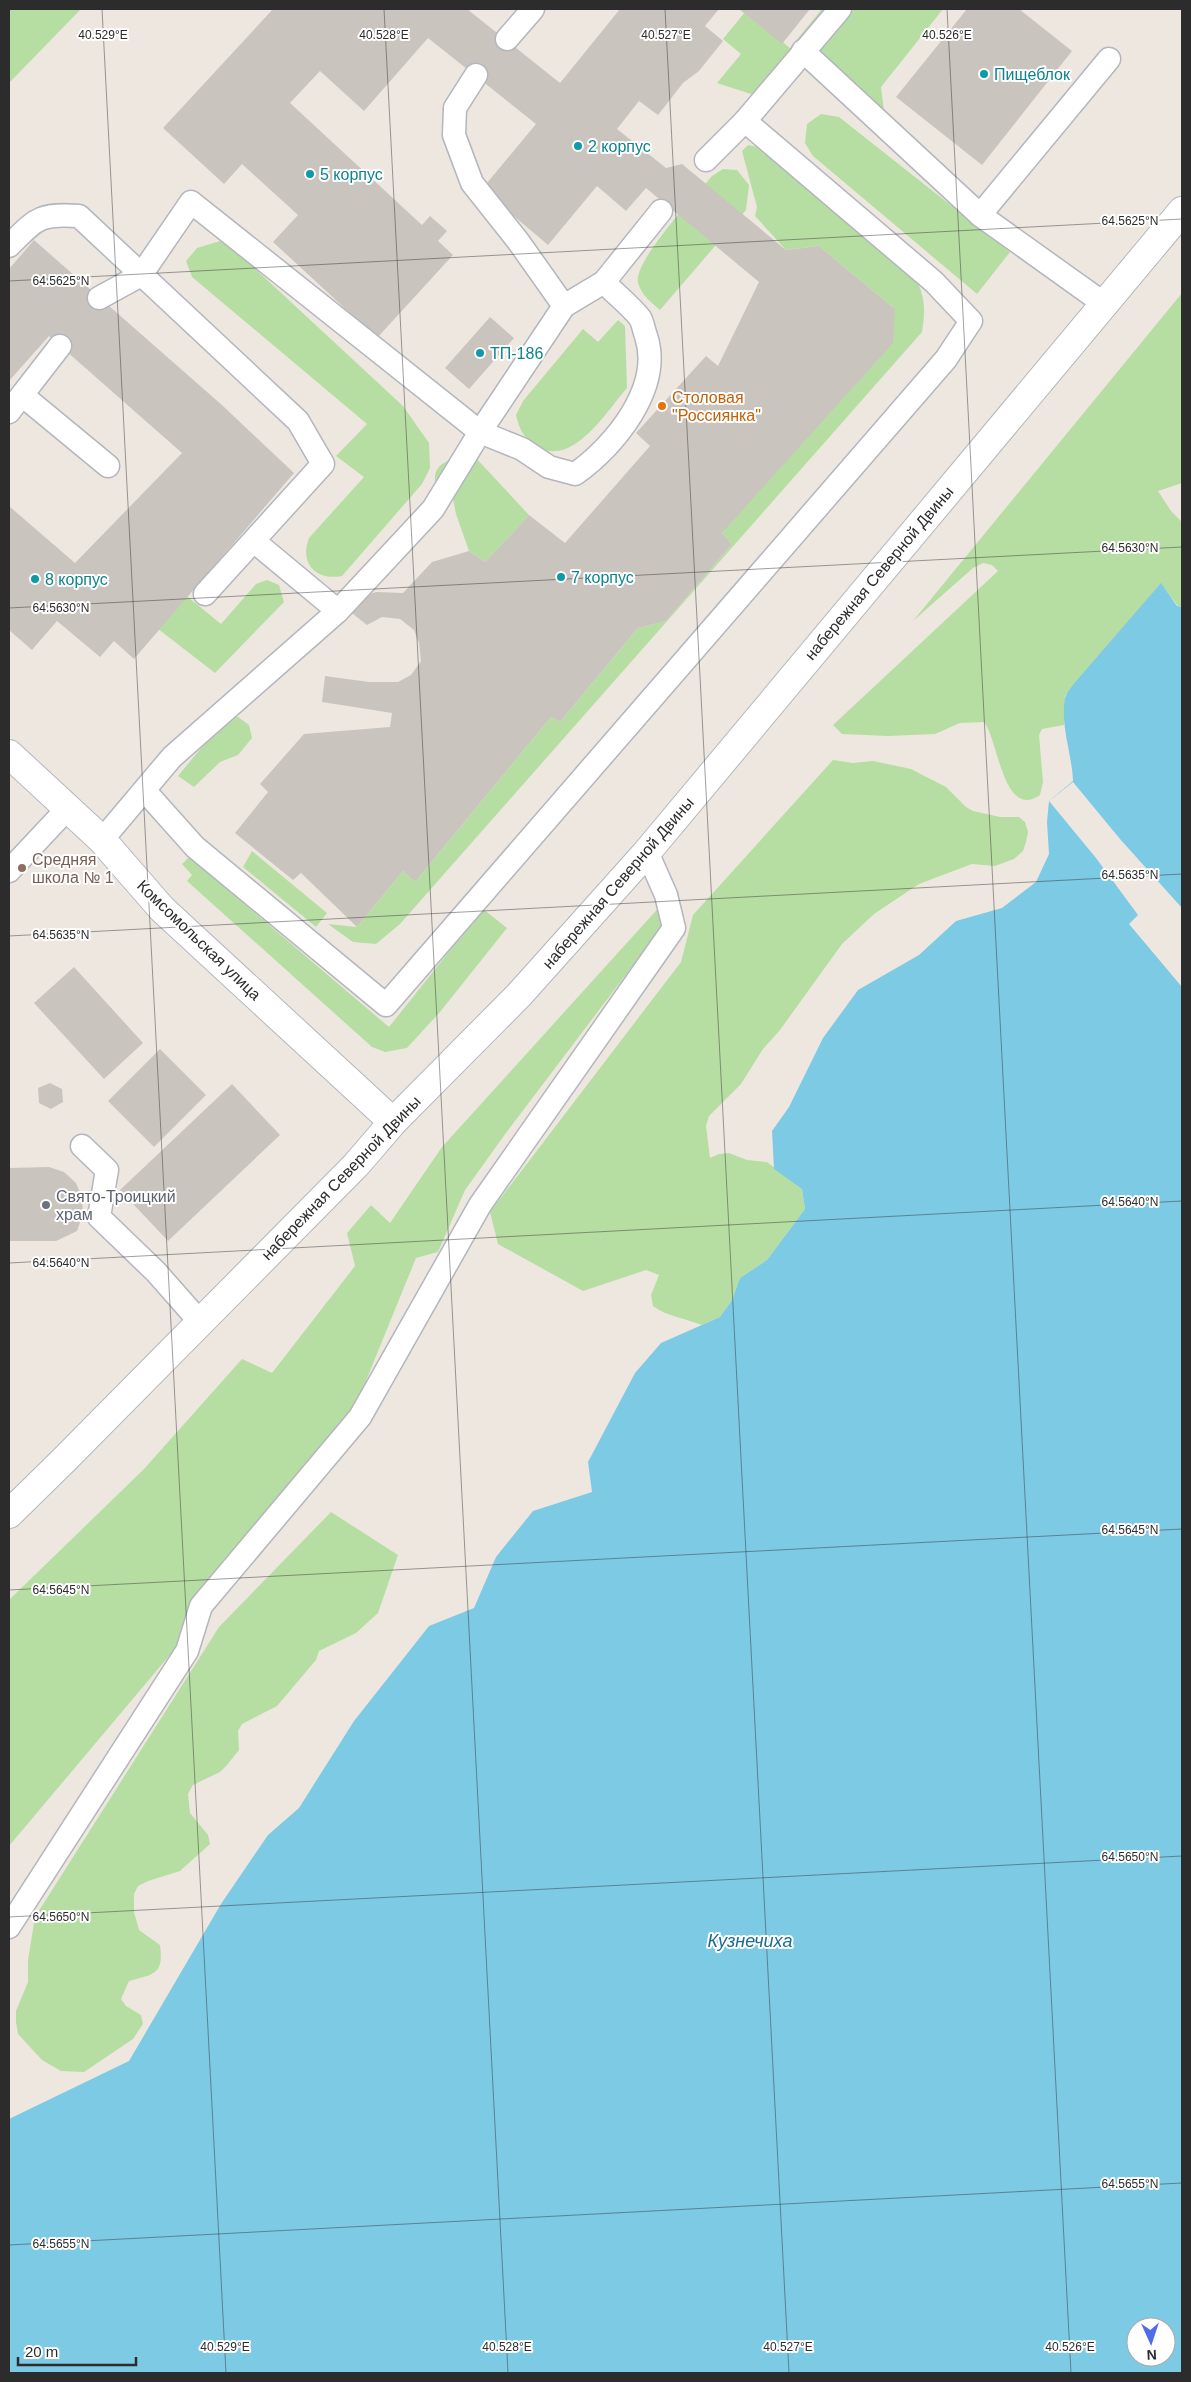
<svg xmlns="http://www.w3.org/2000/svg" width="1191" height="2382" viewBox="0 0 1191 2382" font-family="Arial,sans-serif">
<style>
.green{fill:#b7dea2}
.water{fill:#7dcae5;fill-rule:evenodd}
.pier{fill:#ede7e0}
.building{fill:#c9c5be}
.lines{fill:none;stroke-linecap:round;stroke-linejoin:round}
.service-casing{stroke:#b3b6be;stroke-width:25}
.minor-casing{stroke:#b3b6be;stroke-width:30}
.tertiary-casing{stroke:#b3b6be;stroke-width:30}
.service{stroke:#fff;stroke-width:22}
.minor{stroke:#fff;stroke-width:28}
.tertiary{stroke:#fff;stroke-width:28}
.ticks{fill:none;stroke:#2c2c2c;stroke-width:1;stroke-opacity:0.45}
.culture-dot{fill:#0f9aa8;stroke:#fff;stroke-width:2}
.food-dot{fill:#e8710a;stroke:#fff;stroke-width:2}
.education-dot{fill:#8d6e63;stroke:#fff;stroke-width:2}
.worship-dot{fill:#6b7280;stroke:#fff;stroke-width:2}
.labels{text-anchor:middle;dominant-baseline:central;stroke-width:4;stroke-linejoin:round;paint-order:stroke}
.culture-label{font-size:16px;fill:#0d838f;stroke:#fff;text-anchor:start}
.food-label{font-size:16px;fill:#c56008;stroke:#fff;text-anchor:start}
.street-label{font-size:16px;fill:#2c2c2c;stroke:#fff}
.education-label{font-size:16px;fill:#785e54;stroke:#fff;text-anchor:start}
.worship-label{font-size:16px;fill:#5b616d;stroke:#fff;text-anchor:start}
.water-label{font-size:18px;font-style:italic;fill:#196b94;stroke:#fff}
.ticks-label{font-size:12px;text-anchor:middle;fill:#2c2c2c;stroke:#fff;stroke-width:4;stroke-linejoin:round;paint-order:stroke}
</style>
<rect width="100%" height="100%" fill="#ede7e0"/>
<!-- green -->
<g class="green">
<path d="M9 9H81L9 83Z"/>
<path d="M822 9H827L754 95 717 83 741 54 723 39 745 12 790 48Z"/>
<path d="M838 9H943L881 87 884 111 816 65 815 36Z"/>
<path d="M821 114 839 117 1010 252 977 294 813 156 805 143 807 124Z"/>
<path d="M748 145 768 149 912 271C925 295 926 306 922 332L400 924 376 944 353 942 328 924 357 927 403 871 415 882 551 717 560 722 638 628 666 621 732 544 722 533 895 309 819 246 786 250 755 216 757 207 742 151Z"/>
<path d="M723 169 737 170 749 185 746 210 660 310C651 302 642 296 638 283 633 261 696 195 712 176Z"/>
<path d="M220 241 238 253 403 406 429 443 430 468 422 484 342 576C316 581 299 563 309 538L364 477 336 456 367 424 192 277 186 261 197 248Z"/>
<path d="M1182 293V483L1158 491 1171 511 1182 522V607L1178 606 1161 584 1076 681 1065 696 1064 725 1042 729 1039 735 1043 782 1040 795C1003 821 998 738 984 722L960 723 935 734 888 736 842 734 833 725 998 571 992 565 983 563 973 568 913 621Z"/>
<path d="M618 320 625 326 627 388C606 412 572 469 536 446 523 438 519 428 516 415L523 401 583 329 598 342Z"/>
<path d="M474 456 529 515 485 562 469 551 456 514 452 494 439 493C425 464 450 457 474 456Z"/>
<path d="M267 580 279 585 284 602 215 673 153 625 183 593 221 624 256 584Z"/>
<path d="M238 717 249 725 252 738 238 755 220 762 194 787 178 776 226 718Z"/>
<path d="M833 760 853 763 873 761 911 769 946 787 966 807 973 811 1000 817H1019L1025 822 1028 832 1026 842 1023 851 1014 859 995 866 972 864 919 884 874 914 842 944 780 1030 763 1049 741 1084 709 1116 706 1126 710 1158 719 1154 729 1153 747 1160 767 1162 802 1189 805 1209 767 1260 740 1278 732 1300 720 1317 702 1325C685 1318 668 1317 653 1306L651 1295 659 1275 646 1270 583 1291 498 1244 490 1212 681 962 693 915Z"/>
<path d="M252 851 327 913 316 927 243 867Z"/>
<path d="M189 857 389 1027 483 909 507 928 440 1012 407 1048 385 1052 372 1047 187 881 192 875 182 864Z"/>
<path d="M663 903 665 923 506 1133 465 1190 438 1252 416 1258 363 1388 345 1421 174 1650 9 1846V1600L144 1469 242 1359 272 1373 355 1266 347 1233 371 1205 390 1223 442 1147Z"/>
<path d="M331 1512 398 1555 378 1613 356 1633 319 1651 316 1660 277 1706 242 1724 238 1731 239 1750 227 1765 220 1772 193 1785 188 1794 190 1813 208 1835 210 1844 180 1871 148 1881 138 1886 134 1894V1912L139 1930 160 1945C164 1975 154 1974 129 1981L121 1999 126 2006 141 2015 143 2024 133 2039 84 2072 61 2071 42 2060 18 2034 16 2022V2011L28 1982V1960L35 1917 219 1627Z"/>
</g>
<!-- water -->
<path class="water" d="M1161 583 1177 606 1182 607V2373H9V2119L129 2061 221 1904 268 1835 299 1808 354 1721 429 1626 474 1608 496 1557 533 1511 592 1492 588 1462 635 1373 661 1343 720 1317 732 1300 740 1278 767 1260 805 1209 802 1189 774 1169 772 1131 789 1107 823 1038 858 990 919 955 956 921 1002 908 1036 882 1049 854 1047 822 1049 801 1073 781C1072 754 1060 725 1065 698 1067 692 1072 686 1076 681ZM1136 2327H1166V2357H1136Z"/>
<!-- pier -->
<path class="pier" d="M1073 782 1120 839 1182 908V987L1129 924 1138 915 1096 858 1049 801Z"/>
<!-- building -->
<g class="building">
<path d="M273 9H467L560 83 620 9H719L705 26 723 41 699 71 683 83 658 115 639 101 617 129 666 168 682 164 786 250 819 246 895 309 893 343 722 533 732 544 666 621 638 628 560 722 551 717 415 882 403 871 357 927 301 873 293 880 235 833 268 792 260 784 304 734 390 727 392 713 322 702 325 676 369 682H398L411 675 421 661 419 643 414 630 400 619 382 617 367 625 348 610 364 596 376 592 403 593 432 562 469 551 485 562 529 515 565 543 650 446 636 433 706 356 718 366 759 282 646 188 626 211 597 186 548 245 482 189 536 124 428 38 364 111 320 71 290 103 422 225 430 216 447 231 438 241 453 255 377 338 273 242 298 215 242 164 224 184 163 128Z"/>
<path d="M739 9H810L782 44Z"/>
<path d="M967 9H1019L1072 51 982 165 896 97Z"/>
<path d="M34 240 223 406 294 473 134 659 114 641 100 657 57 621 32 650 9 630V506L75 563 182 453 49 336 9 381V269Z"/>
<path d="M490 317 514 338 469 389 445 368Z"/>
<path d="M74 967 143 1043 104 1079 34 1003Z"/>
<path d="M160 1049 206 1095 154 1147 108 1101Z"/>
<path d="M50 1083 62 1089 63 1102 51 1109 39 1103 38 1088Z"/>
<path d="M232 1084 280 1135 168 1241 120 1190Z"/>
<path d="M49 1167 64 1172 76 1183 82 1197 83 1214 77 1231 56 1241H9V1168Z"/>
</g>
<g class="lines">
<!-- service casing -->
<g class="service-casing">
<g id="service">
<path d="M507 39 533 9"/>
<path d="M803 51 980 215 1103 303"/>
<path d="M476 75 455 108 454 135 472 183 518 241 564 306"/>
<path d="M706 160 745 121 840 9"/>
<path d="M980 215 1109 59"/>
<path d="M9 246C36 219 39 213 79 216L298 421 323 464 205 594"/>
<path d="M99 298 141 275 191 202 480 432 522 449 549 467 575 474C615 446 663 387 646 336 644 331 643 323 640 318 630 305 615 294 604 282"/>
<path d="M22 395 60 346"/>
<path d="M9 412 22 395 108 466"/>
<path d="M255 542 338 611"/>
<path d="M145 791 195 847 386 1005 946 359 971 321 934 282 745 121"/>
<path d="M102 840 172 757 338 611 433 509 480 432 564 306 604 282 661 211"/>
<path d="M9 871 67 809"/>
<path d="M82 1146 107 1170 99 1217 156 1272 201 1323"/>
<path d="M9 1927 187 1651 201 1606 360 1417 480 1205 674 928 666 895 647 852"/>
</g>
</g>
<!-- minor casing -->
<g class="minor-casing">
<path id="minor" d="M9 754 102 840 162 909 393 1122"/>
</g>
<!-- tertiary casing -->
<g class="tertiary-casing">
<path id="tertiary" d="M9 1514 64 1460 356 1165 393 1122 519 995 647 852 1182 211"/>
</g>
<!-- service -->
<use href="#service" class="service"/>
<!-- minor -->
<use href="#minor" class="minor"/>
<!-- tertiary -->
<use href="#tertiary" class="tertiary"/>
</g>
<!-- ticks -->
<path class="ticks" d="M102 9 226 2373M384 9 508 2373M665 9 789 2373M947 9 1071 2373M9 281 1182 219M9 608 1182 547M9 936 1182 874M9 1263 1182 1201M9 1590 1182 1529M9 1917 1182 1856M9 2245 1182 2183"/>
<!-- markers -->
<g class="culture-dot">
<circle cx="984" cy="74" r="5"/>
<circle cx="578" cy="146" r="5"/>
<circle cx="310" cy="174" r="5"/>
<circle cx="480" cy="353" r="5"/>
<circle cx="561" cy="577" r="5"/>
<circle cx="35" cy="579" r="5"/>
</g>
<circle class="food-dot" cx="662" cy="406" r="5"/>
<circle class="education-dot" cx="22" cy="868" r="5"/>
<circle class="worship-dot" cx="46" cy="1205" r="5"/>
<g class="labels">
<!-- culture labels -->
<g class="culture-label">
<text x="994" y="74">Пищеблок</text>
<text x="588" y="146">2 корпус</text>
<text x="320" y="174">5 корпус</text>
<text x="490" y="353">ТП-186</text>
<text x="571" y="577">7 корпус</text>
<text x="45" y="579">8 корпус</text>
</g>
<!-- food labels -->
<g class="food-label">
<text x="672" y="397">Столовая<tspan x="672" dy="18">"Россиянка"</tspan></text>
</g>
<!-- street labels -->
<g class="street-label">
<text transform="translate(879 573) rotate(-50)">набережная Северной Двины</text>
<text transform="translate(618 883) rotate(-49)">набережная Северной Двины</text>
<text transform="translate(199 940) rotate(44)">Комсомольская улица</text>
<text transform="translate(341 1178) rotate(-46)">набережная Северной Двины</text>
</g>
<!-- education labels -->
<g class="education-label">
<text x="32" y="859">Средняя<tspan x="32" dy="18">школа № 1</tspan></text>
</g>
<!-- worship labels -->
<g class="worship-label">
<text x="56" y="1196">Свято-Троицкий<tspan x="56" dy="18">храм</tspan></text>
</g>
<!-- water labels -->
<g class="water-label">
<text x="750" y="1941">Кузнечиха</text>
</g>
</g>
<g class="ticks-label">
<text x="103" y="39">40.529°E</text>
<text x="384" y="39">40.528°E</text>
<text x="666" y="39">40.527°E</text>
<text x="947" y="39">40.526°E</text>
<text x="1130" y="225">64.5625°N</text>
<text x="61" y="285">64.5625°N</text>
<text x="1130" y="552">64.5630°N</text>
<text x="61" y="612">64.5630°N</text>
<text x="1130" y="879">64.5635°N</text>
<text x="61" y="939">64.5635°N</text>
<text x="1130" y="1206">64.5640°N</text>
<text x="61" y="1267">64.5640°N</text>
<text x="1130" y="1534">64.5645°N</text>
<text x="61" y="1594">64.5645°N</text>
<text x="1130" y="1861">64.5650°N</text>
<text x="61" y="1921">64.5650°N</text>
<text x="1130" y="2188">64.5655°N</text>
<text x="61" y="2248">64.5655°N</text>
<text x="225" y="2351">40.529°E</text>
<text x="507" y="2351">40.528°E</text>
<text x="788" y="2351">40.527°E</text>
<text x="1070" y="2351">40.526°E</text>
</g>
<!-- border -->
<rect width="1191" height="2382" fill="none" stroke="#2c2c2c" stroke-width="20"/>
<!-- north arrow -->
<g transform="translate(1151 2342) rotate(177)"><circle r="24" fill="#ffffff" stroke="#ababab"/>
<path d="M0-4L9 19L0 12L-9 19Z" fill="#4f6deb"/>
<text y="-8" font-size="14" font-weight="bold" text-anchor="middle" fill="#2c2c2c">N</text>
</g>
<!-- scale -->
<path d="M18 2357v8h118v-8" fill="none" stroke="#2c2c2c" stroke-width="2.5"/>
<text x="25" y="2357" font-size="15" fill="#2c2c2c" stroke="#ffffff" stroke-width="4" paint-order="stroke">20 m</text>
</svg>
